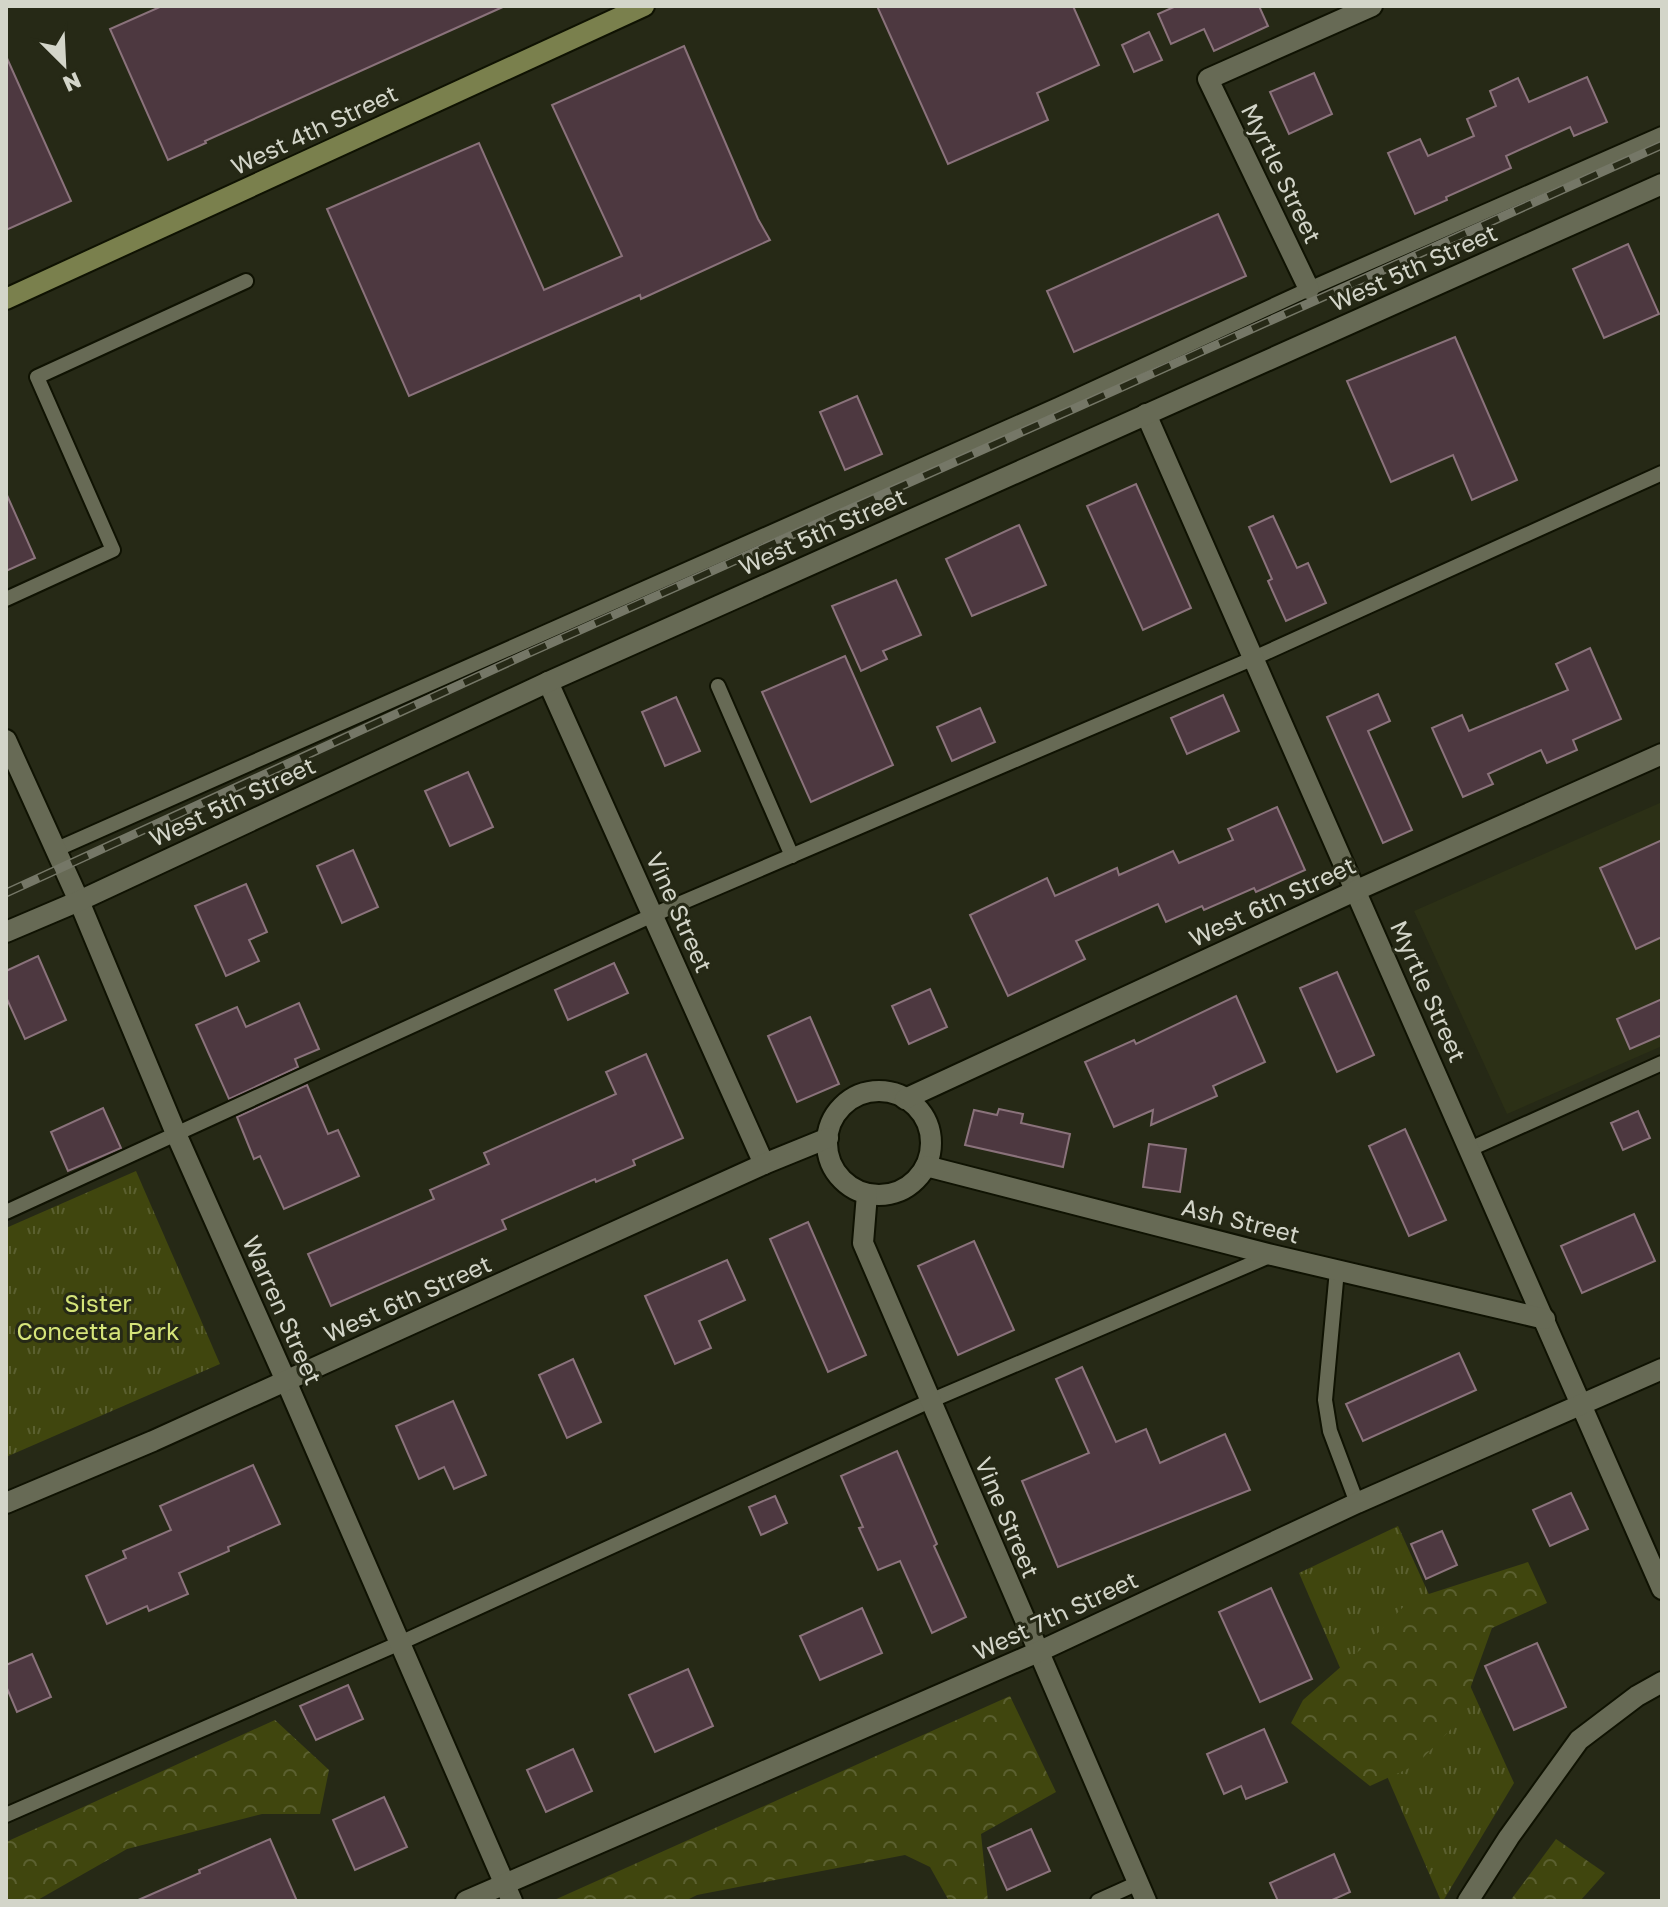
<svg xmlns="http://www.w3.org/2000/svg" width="1668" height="1907" viewBox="0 0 1668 1907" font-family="'Golos Text',sans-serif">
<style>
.built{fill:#2c3016}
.grass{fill:url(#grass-tufts)}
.forest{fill:url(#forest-crowns)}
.building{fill:#4d3840;stroke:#8a727b;stroke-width:2}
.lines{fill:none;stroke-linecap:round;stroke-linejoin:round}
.lane-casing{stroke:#0f1202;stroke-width:18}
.street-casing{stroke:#0f1202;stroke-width:24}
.secondary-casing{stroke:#0f1202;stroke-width:24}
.lane{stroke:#676a55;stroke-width:14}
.street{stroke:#676a55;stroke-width:20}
.secondary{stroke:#7a804d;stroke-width:20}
.rail-casing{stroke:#757767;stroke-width:9}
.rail{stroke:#262916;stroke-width:6;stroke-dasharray:18;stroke-linecap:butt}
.labels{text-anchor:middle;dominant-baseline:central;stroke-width:6;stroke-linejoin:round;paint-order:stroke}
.street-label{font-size:24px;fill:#d3d5c9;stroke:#262916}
.park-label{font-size:24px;fill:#d5e479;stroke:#262916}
</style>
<defs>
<pattern id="grass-tufts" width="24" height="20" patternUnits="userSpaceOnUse" patternTransform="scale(2)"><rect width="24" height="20" fill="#40460e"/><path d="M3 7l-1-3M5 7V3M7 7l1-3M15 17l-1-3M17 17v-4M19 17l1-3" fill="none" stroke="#5b6030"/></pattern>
<pattern id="forest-crowns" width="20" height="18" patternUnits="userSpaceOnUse" patternTransform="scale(2)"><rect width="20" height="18" fill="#40460e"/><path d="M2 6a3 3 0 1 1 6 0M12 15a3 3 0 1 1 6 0" fill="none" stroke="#5b6030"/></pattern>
</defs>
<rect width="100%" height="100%" fill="#262916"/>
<!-- built -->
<path class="built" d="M1662 802V1046L1507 1114 1414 911Z"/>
<!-- grass -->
<g class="grass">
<path d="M136 1171 220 1364 6 1457V1228Z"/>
<path d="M1398 1526 1514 1783 1443 1901H1441L1299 1573Z"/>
</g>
<!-- forest -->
<g class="forest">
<path d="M1528 1562 1547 1603 1492 1628 1458 1722 1416 1765 1370 1786 1291 1723 1303 1700 1368 1643 1410 1600Z"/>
<path d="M1010 1696 1056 1792 981 1834 988 1901H949L930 1867 905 1855 697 1895 685 1901H552Z"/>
<path d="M275 1720 329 1770 320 1814H262L127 1849 36 1901H6V1842Z"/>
<path d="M1556 1839 1605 1873 1580 1901H1510Z"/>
</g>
<!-- building -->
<g class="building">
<path d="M162 6H505L205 141 206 143 168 160 110 29Z"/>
<path d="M877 6H1073L1099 65 1037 93 1048 120 948 164Z"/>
<path d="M1176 6H1259L1268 26 1214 51 1204 29 1171 44 1158 14Z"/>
<path d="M1149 32 1162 60 1134 72 1122 45Z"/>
<path d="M684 46 758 219 770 240 641 299 640 295 409 396 327 209 479 143 544 290 622 256 552 105Z"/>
<path d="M6 56 71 201 6 230Z"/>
<path d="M1314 73 1332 114 1289 134 1270 92Z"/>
<path d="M1587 77 1607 122 1574 136 1570 127 1506 156 1511 168 1446 197 1447 200 1415 214 1388 153 1420 139 1428 156 1474 136 1467 119 1496 106 1490 91 1518 78 1529 102Z"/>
<path d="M1218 214 1246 276 1074 352 1047 291Z"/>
<path d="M1628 244 1659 314 1604 338 1573 269Z"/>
<path d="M1455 337 1517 480 1472 500 1453 455 1391 482 1347 381Z"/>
<path d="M857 396 882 454 845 470 820 412Z"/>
<path d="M1136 484 1191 608 1143 630 1087 506Z"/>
<path d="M6 493 35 558 6 571Z"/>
<path d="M1273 516 1297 568 1308 563 1326 603 1286 621 1268 581 1272 579 1249 527Z"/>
<path d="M1019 525 1046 585 972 616 946 559Z"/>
<path d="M896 580 921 635 883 651 887 659 861 671 832 606Z"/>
<path d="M1590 648 1621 719 1573 740 1577 750 1547 763 1541 750 1488 774 1493 784 1463 797 1432 728 1462 715 1469 731 1568 690 1556 664Z"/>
<path d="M845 656 893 765 811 802 762 692Z"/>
<path d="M1378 694 1390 721 1368 731 1412 830 1383 843 1327 717Z"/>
<path d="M1223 695 1239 731 1187 754 1171 718Z"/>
<path d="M676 697 700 751 665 766 642 712Z"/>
<path d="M980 708 995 742 952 761 937 727Z"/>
<path d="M468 772 493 827 450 846 425 791Z"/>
<path d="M1277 807 1305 870 1256 892 1254 888 1204 910 1202 906 1166 922 1158 904 1076 941 1085 959 1008 996 970 915 1047 878 1055 896 1117 868 1119 875 1173 851 1179 863 1233 840 1228 829Z"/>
<path d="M1662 840V937L1636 949 1600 868Z"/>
<path d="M353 850 378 907 342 923 317 866Z"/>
<path d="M246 884 267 932 249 940 259 961 226 976 195 906Z"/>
<path d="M38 956 66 1020 25 1039 6 997V971Z"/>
<path d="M614 963 628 993 568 1020 555 990Z"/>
<path d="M1337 972 1374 1055 1337 1072 1300 988Z"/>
<path d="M930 989 947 1027 909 1044 892 1006Z"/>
<path d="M1236 996 1265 1062 1213 1086 1217 1096 1151 1125 1153 1110 1114 1127 1085 1062 1134 1040 1136 1044Z"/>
<path d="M1662 999V1035L1630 1049 1617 1019Z"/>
<path d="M299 1003 319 1049 295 1059 298 1067 229 1099 196 1025 237 1007 246 1027Z"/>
<path d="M810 1017 839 1084 797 1102 768 1036Z"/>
<path d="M646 1054 683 1138 633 1160 635 1165 596 1182 595 1179 502 1220 506 1229 331 1306 308 1254 434 1199 430 1190 489 1164 484 1153 616 1094 606 1072Z"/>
<path d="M307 1085 328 1134 338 1130 359 1176 284 1209 260 1156 254 1159 237 1117Z"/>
<path d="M103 1108 121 1148 68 1171 51 1132Z"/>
<path d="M999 1109 1023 1114 1021 1123 1070 1134 1063 1167 965 1145 974 1110 997 1115Z"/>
<path d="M1638 1111 1650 1138 1623 1150 1611 1123Z"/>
<path d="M1405 1129 1446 1220 1409 1236 1369 1146Z"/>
<path d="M1149 1144 1186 1149 1180 1192 1143 1187Z"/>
<path d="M1634 1214 1655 1261 1582 1293 1561 1246Z"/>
<path d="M808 1222 866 1355 828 1372 770 1239Z"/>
<path d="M974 1241 1014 1330 958 1355 918 1266Z"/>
<path d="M727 1260 745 1300 699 1321 711 1348 675 1364 645 1296Z"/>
<path d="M1459 1353 1476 1390 1363 1441 1346 1404Z"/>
<path d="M573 1359 601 1422 567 1438 539 1375Z"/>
<path d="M1082 1367 1116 1442 1146 1429 1160 1463 1225 1434 1250 1490 1058 1567 1022 1481 1089 1453 1056 1379Z"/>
<path d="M453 1401 486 1475 454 1489 444 1467 419 1479 396 1426Z"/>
<path d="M897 1451 937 1544 934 1546 966 1617 932 1633 900 1561 878 1570 859 1528 863 1527 841 1476Z"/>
<path d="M253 1465 280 1524 228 1547 229 1551 179 1573 188 1594 149 1611 147 1606 107 1624 86 1576 126 1558 123 1551 171 1530 160 1506Z"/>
<path d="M1571 1493 1588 1529 1550 1546 1533 1510Z"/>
<path d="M775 1496 787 1523 761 1535 749 1507Z"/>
<path d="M1442 1531 1457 1565 1426 1579 1411 1544Z"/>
<path d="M1271 1588 1312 1679 1260 1702 1219 1612Z"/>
<path d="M862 1608 882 1653 820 1680 800 1636Z"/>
<path d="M1537 1643 1566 1707 1514 1730 1485 1666Z"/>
<path d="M32 1654 51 1697 17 1712 6 1686V1665Z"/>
<path d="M688 1669 713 1726 655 1752 629 1695Z"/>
<path d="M348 1685 363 1719 316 1740 300 1706Z"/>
<path d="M1264 1729 1287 1782 1246 1799 1241 1786 1224 1794 1207 1754Z"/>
<path d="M573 1749 592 1791 546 1812 527 1770Z"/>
<path d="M384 1797 407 1847 355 1870 333 1820Z"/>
<path d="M1031 1829 1050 1871 1007 1890 988 1848Z"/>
<path d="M270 1839 297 1901H136L200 1873 199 1870Z"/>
<path d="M1334 1854 1350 1892 1330 1901H1278L1270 1883Z"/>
</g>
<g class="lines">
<!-- lane casing -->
<g class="lane-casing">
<g id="lane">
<path d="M6 599 113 550 37 377 246 281"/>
<path d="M718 686 792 856"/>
<path d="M55 850 1058 405 1309 289 1662 134"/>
<path d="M1470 1149 1662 1063"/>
<path d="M6 1212 653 915 1254 658 1662 473"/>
<path d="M1337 1270 1325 1400 1330 1431 1357 1503"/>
<path d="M6 1815 400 1643 930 1401 1272 1255"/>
<path d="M1098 1901 1138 1883"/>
</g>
</g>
<!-- street casing -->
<g class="street-casing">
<g id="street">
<path d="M1309 289 1208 79 1372 6"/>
<path d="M1146 414 1662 1589"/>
<path d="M548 682 764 1164"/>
<path d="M6 740 79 901 177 1136 286 1381 512 1901"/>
<path d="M6 932 79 901 548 682 1662 184"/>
<circle cx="879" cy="1143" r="52"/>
<path d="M905 1099 1357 890 1662 754"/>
<path d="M926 1166 1272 1255 1545 1319"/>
<path d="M867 1194 863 1243 1146 1901"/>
<path d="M6 1503 153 1441 764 1164 828 1138"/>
<path d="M466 1901 1038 1652 1357 1503 1662 1369"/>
<path d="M1468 1901 1509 1837 1579 1740 1637 1696 1662 1682"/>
</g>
</g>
<!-- secondary casing -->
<g class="secondary-casing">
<path id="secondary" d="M6 299 644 6"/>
</g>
<!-- lane -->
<use href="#lane" class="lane"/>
<!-- street -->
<use href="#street" class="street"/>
<!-- secondary -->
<use href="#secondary" class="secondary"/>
<!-- rail casing -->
<g class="rail-casing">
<path id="rail" d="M6 893 529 653 1662 145"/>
</g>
<!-- rail -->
<use href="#rail" class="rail"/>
</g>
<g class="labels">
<!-- street labels -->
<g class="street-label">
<text transform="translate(314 129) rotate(-25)">West 4th Street</text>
<text transform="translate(1282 173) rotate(64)">Myrtle Street</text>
<text transform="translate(1413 267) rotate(-24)">West 5th Street</text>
<text transform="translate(822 531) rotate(-24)">West 5th Street</text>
<text transform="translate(232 801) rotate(-25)">West 5th Street</text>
<text transform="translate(1272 901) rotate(-25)">West 6th Street</text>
<text transform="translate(680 912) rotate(66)">Vine Street</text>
<text transform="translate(1429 991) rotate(66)">Myrtle Street</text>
<text transform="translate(1241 1220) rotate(14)">Ash Street</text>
<text transform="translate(407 1298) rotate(-24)">West 6th Street</text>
<text transform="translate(283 1310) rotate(66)">Warren Street</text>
<text transform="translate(1008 1517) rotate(67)">Vine Street</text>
<text transform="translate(1055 1615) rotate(-25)">West 7th Street</text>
</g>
<!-- park labels -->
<g class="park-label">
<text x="98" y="1302">Sister<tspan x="98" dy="28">Concetta Park</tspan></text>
</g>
</g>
<!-- border -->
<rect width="1668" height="1907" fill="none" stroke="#d3d5c9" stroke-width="16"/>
<!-- north arrow -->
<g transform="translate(64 64) rotate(156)" stroke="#262916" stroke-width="6" paint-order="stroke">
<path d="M0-6L14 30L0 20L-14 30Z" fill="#d3d5c9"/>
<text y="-12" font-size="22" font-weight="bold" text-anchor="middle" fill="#d3d5c9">N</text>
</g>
</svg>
